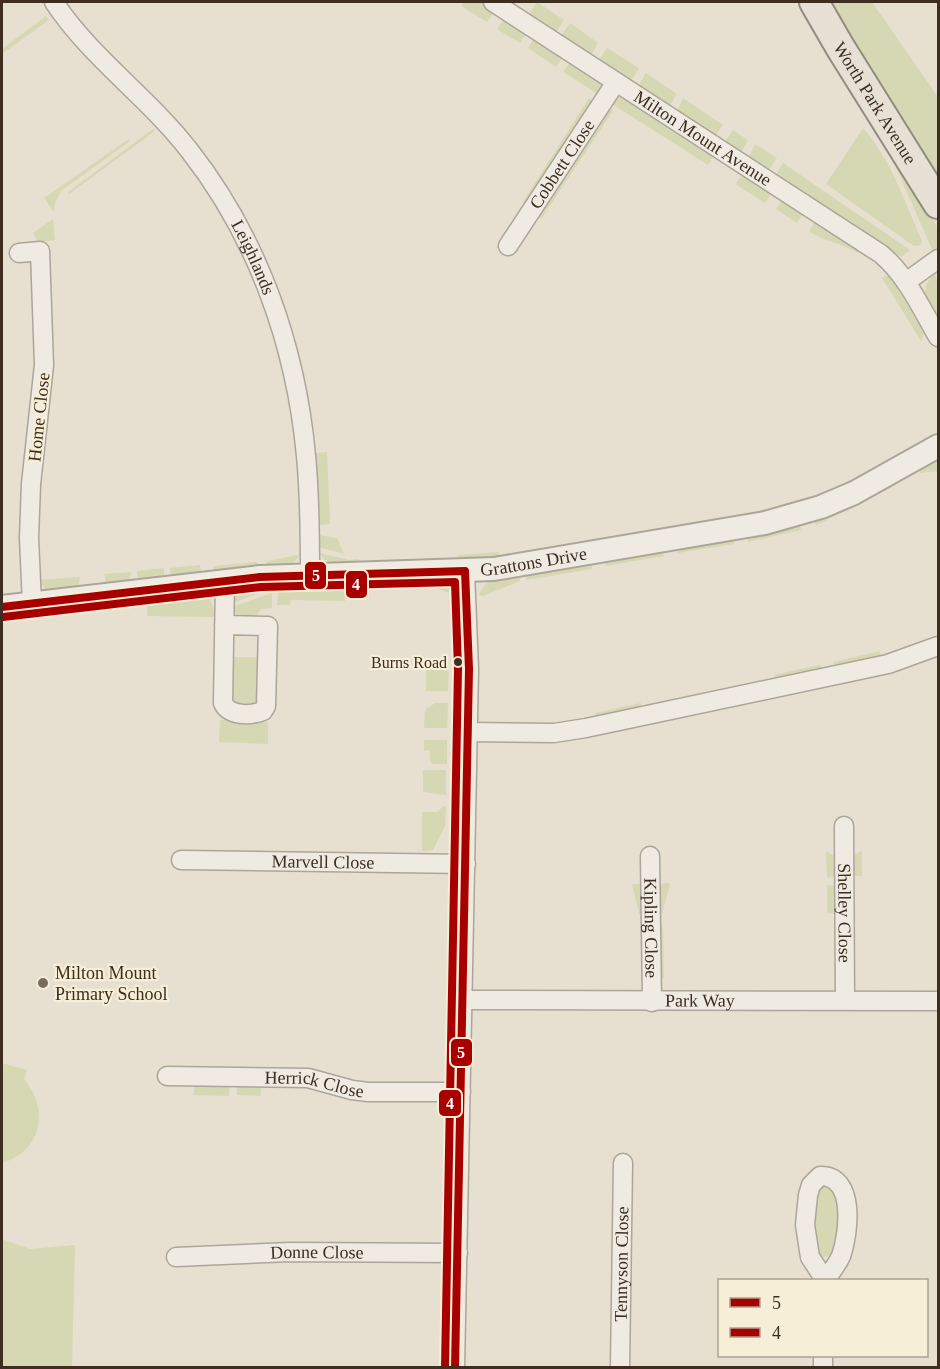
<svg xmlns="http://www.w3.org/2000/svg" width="940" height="1369" viewBox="0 0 940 1369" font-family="Georgia,serif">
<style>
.green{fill:#d6d7b3}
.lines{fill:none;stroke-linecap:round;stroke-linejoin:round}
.minor-casing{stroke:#ada599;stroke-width:21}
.tertiary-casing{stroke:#ada599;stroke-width:26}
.primary-casing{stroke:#928b80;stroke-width:32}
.minor{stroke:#efebe3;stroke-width:18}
.tertiary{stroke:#efebe3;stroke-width:22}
.primary{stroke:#e6e1d4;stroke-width:28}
.bus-1-casing{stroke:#f7eed8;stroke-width:12}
.bus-2-casing{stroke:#f7eed8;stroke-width:12}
.bus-1{stroke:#a80000;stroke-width:8}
.bus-2{stroke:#a80000;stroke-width:8}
.bus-dot{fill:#3d2e20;stroke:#f7eed8;stroke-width:2}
.poi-dot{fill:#786c5e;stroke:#f7eed8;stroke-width:2}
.labels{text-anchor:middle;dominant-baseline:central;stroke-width:4.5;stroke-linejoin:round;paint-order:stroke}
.bus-label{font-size:16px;fill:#3d2e20;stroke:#f7eed8;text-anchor:end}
.street-label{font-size:18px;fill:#3d2e20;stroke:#f7eed8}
.poi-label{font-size:18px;fill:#3d2e20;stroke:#f7eed8;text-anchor:start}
.line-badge{stroke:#f7eed8;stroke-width:2}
.badge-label{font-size:16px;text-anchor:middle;font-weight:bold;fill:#fff}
</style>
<rect width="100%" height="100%" fill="#e7e0d1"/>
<!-- green -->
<g class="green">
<path d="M464 2H483L495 10 487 22 461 6Z"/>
<path d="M537 2 564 20 557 31H554L529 14Z"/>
<path d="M797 2H802L938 228V253L935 256 887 147Z"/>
<path d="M824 2H872L938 97V186Z"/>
<path d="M46 16 49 20 2 54V49Z"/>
<path d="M506 16 528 31 520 43 497 29Z"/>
<path d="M570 23 598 43 591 55 561 36Z"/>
<path d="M535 36 564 55 556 67 528 48Z"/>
<path d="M607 48 639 68 631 81 599 60Z"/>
<path d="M572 60 601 83 602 88 598 94 563 72Z"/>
<path d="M646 73 677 94 670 105 667 106 640 87V83Z"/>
<path d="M627 96 715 154 708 165 609 102 615 97Z"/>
<path d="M589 98 596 104 528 205 523 202Z"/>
<path d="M683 98 723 125 717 134 713 136 677 112Z"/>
<path d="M607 107 613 111 541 219 537 216Z"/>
<path d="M863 128C891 160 905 202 922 241L921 245 914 246 826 184Z"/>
<path d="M153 129 155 131 69 194 68 192Z"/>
<path d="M733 130 748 140 741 153 724 143Z"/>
<path d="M129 139 130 141 61 191 55 203 54 212 44 198Z"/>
<path d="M755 144 777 158 768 171 748 158Z"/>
<path d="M783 163 910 250 901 257 775 176Z"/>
<path d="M744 172 773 191 765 203 735 184Z"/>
<path d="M784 197 805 210 797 223 776 209Z"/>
<path d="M53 219 55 240 38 242 33 233Z"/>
<path d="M817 219 861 248 858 253C843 243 824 242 809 231Z"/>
<path d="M890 274 924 334 921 341 882 278Z"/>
<path d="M935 274 938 283V320C929 304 916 289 935 274Z"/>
<path d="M327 452 330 524 320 525 316 453Z"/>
<path d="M930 460H938V471L920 473 915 466Z"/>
<path d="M860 497 863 503 816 525 812 517Z"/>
<path d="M799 522 801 530 748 542 746 533Z"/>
<path d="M319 535 337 538 344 554 319 547Z"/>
<path d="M733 538 734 544 678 553 676 546Z"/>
<path d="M660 549 664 556 606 566 605 561Z"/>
<path d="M499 552V558L457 561 458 555Z"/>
<path d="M319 553 349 560 359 559V565C344 565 328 567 319 553Z"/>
<path d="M301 554 290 566 265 568 268 561Z"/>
<path d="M257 562 258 568 214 572 213 566Z"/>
<path d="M592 563V569L526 580V573Z"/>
<path d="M200 565 201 572 199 574 171 577 170 568Z"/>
<path d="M164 568V577L138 580 137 571Z"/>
<path d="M131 572 129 584 107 586 104 574Z"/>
<path d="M519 574 520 581 483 596 479 595C485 577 502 577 519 574Z"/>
<path d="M80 577 78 590C62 592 48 597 38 580Z"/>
<path d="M422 580 445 582 457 591 458 595H455L421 583Z"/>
<path d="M259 585 260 593 232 603 233 598 239 588Z"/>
<path d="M295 586 346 587 345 601 291 600 290 605H277L278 592Z"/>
<path d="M272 593V608L261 609 256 617H236L232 607Z"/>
<path d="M200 595C212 597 214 606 214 617L147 616V602Z"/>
<path d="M880 651 881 659 837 668 833 662Z"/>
<path d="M230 657H260L259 699 256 704 242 707 230 700Z"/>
<path d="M426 665H449L448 691H426Z"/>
<path d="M820 665 822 670 777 680 774 675Z"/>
<path d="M435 703H448L447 728H424L425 710Z"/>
<path d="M641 703 642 709 597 718 595 713Z"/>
<path d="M220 720 268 722V744L219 742Z"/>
<path d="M424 740H447V764H432L430 761V751L424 750Z"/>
<path d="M423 770H446V795L423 792Z"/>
<path d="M443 806H446L445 826 433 850 422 851V812H438Z"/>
<path d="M451 809 459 810 458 846 451 852Z"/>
<path d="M826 851 836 857 838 876 827 878Z"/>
<path d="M862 851V876H850C851 865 850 855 862 851Z"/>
<path d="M450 874 456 881 457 918 450 921Z"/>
<path d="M663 883H670L662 914H657V890Z"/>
<path d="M632 884H640L643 888 645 913 639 914Z"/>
<path d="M827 885 838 887V914L827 913Z"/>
<path d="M663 927 664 978H658L657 928Z"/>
<path d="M2 1063 27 1070 24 1079C50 1110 42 1151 2 1163Z"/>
<path d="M230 1082 229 1096 193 1095 195 1085Z"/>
<path d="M237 1083H261V1094L260 1096 237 1095Z"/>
<path d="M447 1103 452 1109V1149L446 1150Z"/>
<path d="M823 1186 831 1187 835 1191 839 1212 838 1243 831 1256 822 1257 817 1253 812 1238 817 1188Z"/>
<path d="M444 1196 452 1197 450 1237 444 1243Z"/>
<path d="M2 1239 30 1249 75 1245 72 1367H2Z"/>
</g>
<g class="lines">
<!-- minor casing -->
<g class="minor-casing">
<g id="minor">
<path id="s1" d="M54 2C91 58 148 97 189 150 258 238 296 346 306 456 310 496 310 535 310 575"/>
<path id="s2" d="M493 2 881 254C907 276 921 308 938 337"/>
<path id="s3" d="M508 246 616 82"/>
<path d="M19 253 40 251 44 365 31 484 29 538 32 604"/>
<path d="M906 282 938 259"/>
<path d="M224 625 268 626 266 706 263 711C250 716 229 716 223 703L225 580"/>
<path d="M467 732 554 733 586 728 888 664 938 646"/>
<path id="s4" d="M844 826 845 1000"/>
<path id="s5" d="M650 856 652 1002"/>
<path id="s6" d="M181 860 466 864"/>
<path id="s7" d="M462 1000 938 1001"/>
<path id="s8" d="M167 1076 308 1078 352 1090 368 1092H461"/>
<path id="s9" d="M176 1257 290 1252 458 1253"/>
<path d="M825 1280 810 1257 805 1225 808 1195 811 1185 820 1176C856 1175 849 1233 841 1256 837 1265 831 1272 825 1280"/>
<path d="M455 1368 469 669 465 571"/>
<path id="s10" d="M620 1368 623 1163"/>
<path d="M823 1368V1356"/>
</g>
</g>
<!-- tertiary casing -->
<g class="tertiary-casing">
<g id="tertiary">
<path id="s11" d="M2 607 260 577 494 569 765 523 821 507 854 493 938 446"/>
</g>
</g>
<!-- primary casing -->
<g class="primary-casing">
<g id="primary">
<path id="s12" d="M814 2 840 47 938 204"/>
</g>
</g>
<!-- minor -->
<use href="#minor" class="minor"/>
<!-- tertiary -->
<use href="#tertiary" class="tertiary"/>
<!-- primary -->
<use href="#primary" class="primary"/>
<!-- bus-1 casing -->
<g class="bus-1-casing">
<path id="bus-1" d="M2 607 260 577 465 571 469 669 455 1368"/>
</g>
<!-- bus-2 casing -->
<g class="bus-2-casing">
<path id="bus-2" d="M3 617 261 587 455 582 458 669 445 1368"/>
</g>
<!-- bus-1 -->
<use href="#bus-1" class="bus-1"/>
<!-- bus-2 -->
<use href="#bus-2" class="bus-2"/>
</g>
<!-- markers -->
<circle class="bus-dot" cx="458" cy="662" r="5"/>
<circle class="poi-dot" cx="43" cy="983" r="6"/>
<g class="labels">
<!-- bus labels -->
<g class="bus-label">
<text x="447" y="662">Burns Road</text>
</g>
<!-- street labels -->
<g class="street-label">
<text stroke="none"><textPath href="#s12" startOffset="118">Worth Park Avenue</textPath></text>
<text stroke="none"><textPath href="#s2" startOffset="250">Milton Mount Avenue</textPath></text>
<text stroke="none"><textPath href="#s3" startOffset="98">Cobbett Close</textPath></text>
<text stroke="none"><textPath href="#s1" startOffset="326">Leighlands</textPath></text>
<text transform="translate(39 417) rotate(-84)">Home Close</text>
<text stroke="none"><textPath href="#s11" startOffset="534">Grattons Drive</textPath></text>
<text stroke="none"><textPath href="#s6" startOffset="142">Marvell Close</textPath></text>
<text stroke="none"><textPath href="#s4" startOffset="87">Shelley Close</textPath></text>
<text stroke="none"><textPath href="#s5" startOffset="72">Kipling Close</textPath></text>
<text stroke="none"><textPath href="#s7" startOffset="238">Park Way</textPath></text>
<text stroke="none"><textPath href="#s8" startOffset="148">Herrick Close</textPath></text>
<text stroke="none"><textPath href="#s9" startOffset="141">Donne Close</textPath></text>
<text stroke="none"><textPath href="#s10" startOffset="104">Tennyson Close</textPath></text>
</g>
<!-- poi labels -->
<g class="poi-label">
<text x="55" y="973">Milton Mount<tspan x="55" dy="21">Primary School</tspan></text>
</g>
</g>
<g class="line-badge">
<rect x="304" y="561" width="23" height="29" rx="6" fill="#a80000"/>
<rect x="345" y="570" width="23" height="29" rx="6" fill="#a80000"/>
<rect x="450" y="1038" width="23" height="29" rx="6" fill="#a80000"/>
<rect x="438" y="1089" width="24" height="28" rx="6" fill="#a80000"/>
</g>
<g class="badge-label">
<text x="316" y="581">5</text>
<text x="356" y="590">4</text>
<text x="461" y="1058">5</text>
<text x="450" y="1109">4</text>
</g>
<!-- border -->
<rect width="940" height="1369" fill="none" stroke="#3d2e20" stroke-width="6"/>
<!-- legend -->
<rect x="718" y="1279" width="210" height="78" fill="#f7eed8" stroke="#ada18e" stroke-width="1.5"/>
<rect x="730" y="1298" width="30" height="9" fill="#a80000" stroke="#ada18e" stroke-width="1.5"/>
<text x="772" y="1309" font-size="18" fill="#3d2e20">5</text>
<rect x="730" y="1328" width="30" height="9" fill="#a80000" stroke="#ada18e" stroke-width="1.5"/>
<text x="772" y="1339" font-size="18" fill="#3d2e20">4</text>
</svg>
